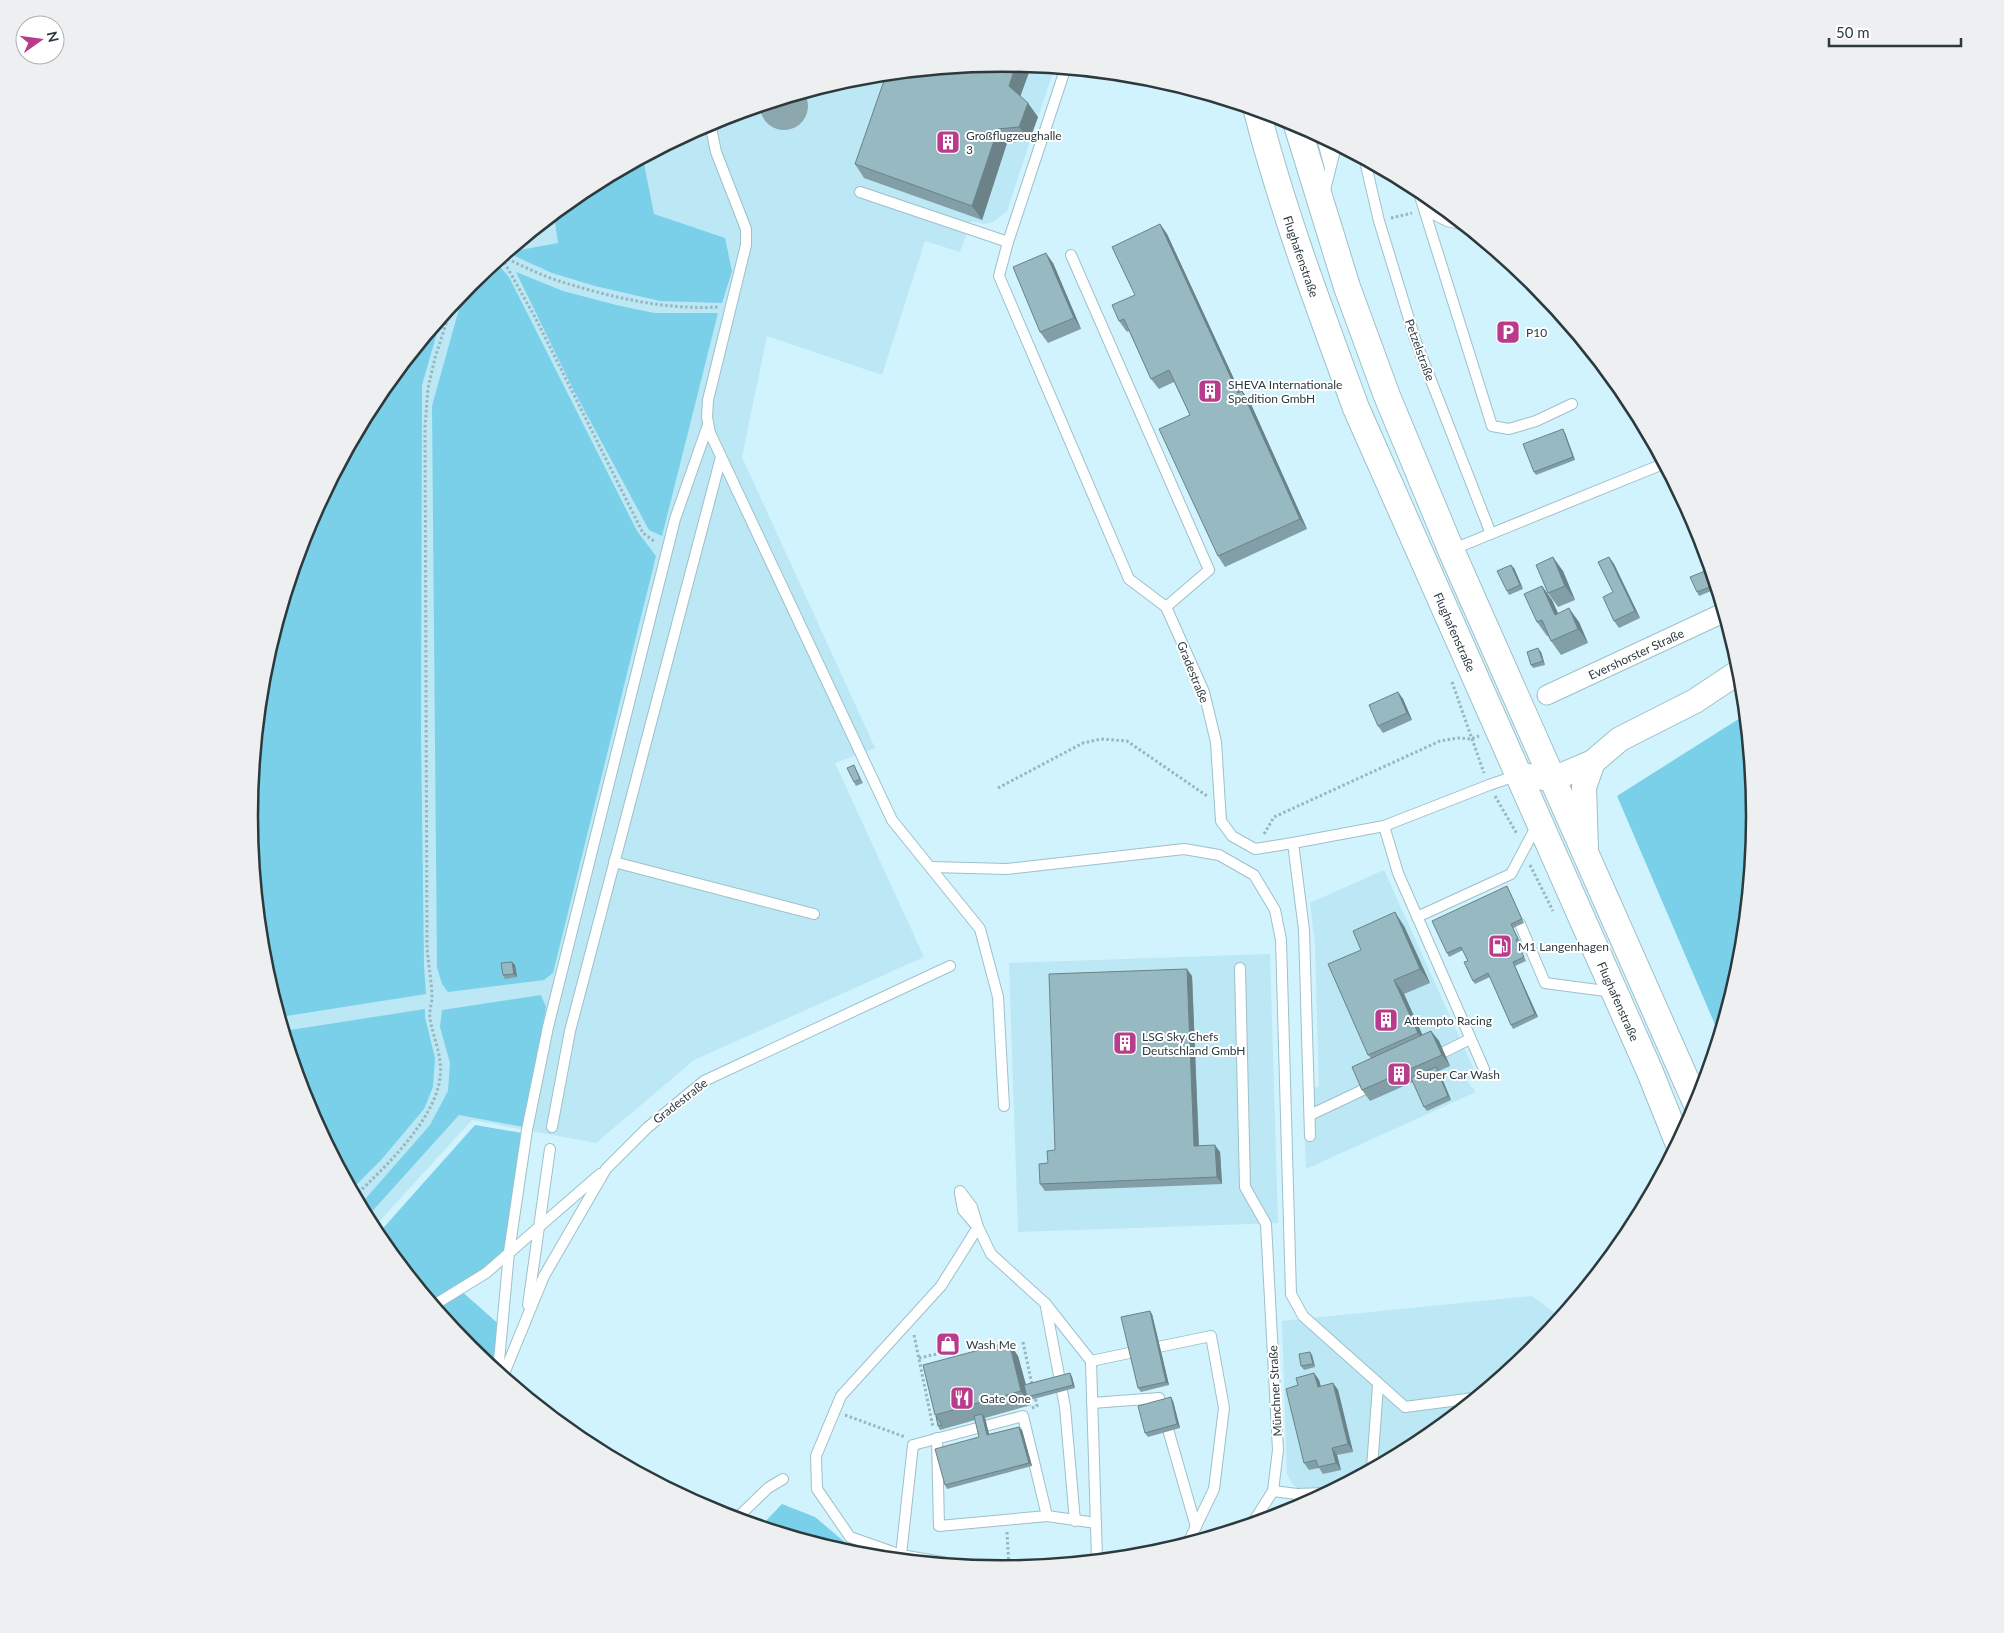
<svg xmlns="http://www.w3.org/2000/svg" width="2004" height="1633" viewBox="0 0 2004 1633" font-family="Lato,sans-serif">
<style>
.built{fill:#bce7f4}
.green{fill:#79d0e8}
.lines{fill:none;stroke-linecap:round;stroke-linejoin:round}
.taxiway{stroke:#8ca7ae;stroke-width:48}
.service-casing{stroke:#9ec0c9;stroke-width:12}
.minor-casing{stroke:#9ec0c9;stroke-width:21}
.tertiary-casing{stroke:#9ec0c9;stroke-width:26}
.secondary-casing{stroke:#9ec0c9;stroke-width:28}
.path{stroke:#99b5bd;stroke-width:3;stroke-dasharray:2.5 2.5;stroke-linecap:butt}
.service{stroke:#fff;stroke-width:10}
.minor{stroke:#fff;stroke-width:19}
.tertiary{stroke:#fff;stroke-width:24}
.secondary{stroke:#fff;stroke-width:26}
.wall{fill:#829fa7}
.shaded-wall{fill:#6a8288}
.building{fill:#97b9c2;stroke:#6a8288}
.labels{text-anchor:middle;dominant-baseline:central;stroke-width:4;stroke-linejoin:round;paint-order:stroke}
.poi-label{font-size:12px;fill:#2c3a3e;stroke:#fff;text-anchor:start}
.street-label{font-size:12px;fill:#2c3a3e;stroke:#fff}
.rim{fill:none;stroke:#2c3a3e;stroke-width:2.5}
</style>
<rect width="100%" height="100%" fill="#d0f3fd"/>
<!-- built -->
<g class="built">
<path d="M1002 64 1054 69 1007 211 993 222 984 224 971 221 960 252 925 241 882 375 767 336 742 457 875 748 835 763 924 957 694 1060 596 1143 472 1120 373 1228 306 1104 264 963 249 816 264 669 307 528 376 398 470 284 584 190 714 121 855 78Z"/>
<path d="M1384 870 1476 1074 1466 1080 1476 1092 1306 1169 1303 1089 1319 1087 1315 944 1310 903Z"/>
<path d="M1270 954 1278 1223 1018 1232 1009 963Z"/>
<path d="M1532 1296 1560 1317 1534 1349 1420 1443 1298 1508 1296 1487 1293 1485 1287 1474 1282 1321Z"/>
</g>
<!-- green -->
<g class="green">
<path d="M643 159 654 214 725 238 732 271 722 303 660 301 595 286 552 273 508 253 519 243 520 250 558 243 554 215 584 190Z"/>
<path d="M496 262 509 277 637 531 656 556 553 973 544 980 448 992 442 984 437 967 432 406 464 291 470 284Z"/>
<path d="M516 272 563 291 616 305 654 313H718L662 536 649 530 574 391Z"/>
<path d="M441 319 422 385 421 733 424 966 426 994 280 1017 264 963 249 816 264 669 307 528 376 398Z"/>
<path d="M1745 715 1755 817 1740 964 1719 1034 1617 796Z"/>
<path d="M541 995 546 1007 524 1127 459 1115 367 1217 360 1205 430 1125 448 1091 450 1063 440 1027 442 1010Z"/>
<path d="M425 1009V1017L435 1058 433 1087 424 1109 381 1160 352 1189 306 1104 284 1031Z"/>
<path d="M475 1125 522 1133 505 1251 482 1269 431 1301 377 1235Z"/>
<path d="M459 1289 502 1327 498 1372 470 1349 434 1305Z"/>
<path d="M782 1504 815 1517 860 1555 761 1526Z"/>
</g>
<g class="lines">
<!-- taxiway -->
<path class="taxiway" d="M782 100 784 106"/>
<!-- service casing -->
<g class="service-casing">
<g id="service">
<path d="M1065 70 1008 242 999 276 1129 579 1166 607"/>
<path d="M710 123 716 152 746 229V245L708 400 707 417 710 433 892 820 980 929 998 997 1004 1106"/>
<path d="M1322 138 1330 168"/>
<path d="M1365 161 1379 221 1416 342 1491 534"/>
<path d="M1418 190 1492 426 1509 429 1536 421 1572 404"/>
<path d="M860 192 1008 242"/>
<path d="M1324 194 1336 146"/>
<path d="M1425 210 1447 221 1461 224"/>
<path d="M1071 255 1209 570 1166 607 1204 692 1216 742 1221 821 1232 836 1255 849 1293 843 1384 826 1489 785 1518 775"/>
<path d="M1451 550 1663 464"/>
<path d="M1384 826 1398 873 1484 1069"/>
<path d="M1293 843 1304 930 1310 1136"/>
<path d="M614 862 814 914"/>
<path d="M932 867 1007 869 1184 849 1219 855 1254 875 1275 910 1281 940 1291 1294 1303 1316 1405 1407 1474 1398"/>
<path d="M1417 917 1511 874 1537 825"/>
<path d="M1520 924 1545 983 1613 992"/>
<path d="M1240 968 1245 1187 1266 1224 1278 1450 1273 1491 1252 1524"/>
<path d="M1444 1052 1470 1039"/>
<path d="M1310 1115 1365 1089"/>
<path d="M552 1127 570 1031 721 457"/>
<path d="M960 1191 972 1207 978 1227 991 1254 1046 1304 1091 1361 1211 1336 1224 1408 1214 1489 1188 1543"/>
<path d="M960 1193 963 1210 975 1224"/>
<path d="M434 1305 486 1273 600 1174"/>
<path d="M528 1305 550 1149"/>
<path d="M1046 1307 1065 1407 1075 1521"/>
<path d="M1091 1361 1097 1560"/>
<path d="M498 1372 509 1252 527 1130 548 1027 675 519 708 425"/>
<path d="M503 1376 544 1276 606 1169 647 1128 704 1081 950 966"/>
<path d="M1092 1403 1159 1398 1196 1527"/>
<path d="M937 1438 939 1526 1047 1516 1096 1523"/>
<path d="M1372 1468 1378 1385"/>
<path d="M1273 1491 1297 1494 1326 1493"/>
<path d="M736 1519 768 1488 783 1479"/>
<path d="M901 1555 913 1445 1023 1416 1047 1516"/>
<path d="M965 1566 901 1555 850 1537 817 1489 816 1456 841 1396 941 1286 978 1227"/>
</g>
</g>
<!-- minor casing -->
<g class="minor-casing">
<g id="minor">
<path id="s1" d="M1547 695 1723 613"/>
</g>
</g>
<!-- tertiary casing -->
<g class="tertiary-casing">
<g id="tertiary">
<path d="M1518 775 1553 779 1593 762 1620 739 1695 701 1740 671"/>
<path d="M1586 849 1584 787 1593 762"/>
</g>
</g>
<!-- secondary casing -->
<g class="secondary-casing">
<g id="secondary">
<path id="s2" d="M1257 111C1283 212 1320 310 1356 408L1650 1072 1678 1142"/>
<path d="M1297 125 1347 287 1387 396 1451 550 1697 1105"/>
</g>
</g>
<!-- path -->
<g class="path">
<path d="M1391 218 1412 213"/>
<path d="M503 257C521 265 540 275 559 281 610 297 664 310 718 307"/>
<path d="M502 258 536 319 643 533 655 542"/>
<path d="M1452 682 1484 773"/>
<path d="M998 788 1083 743 1101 739 1127 741 1207 796"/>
<path d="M1495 796 1517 834"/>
<path d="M1264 834 1274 817 1440 741 1458 738 1471 739 1479 736"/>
<path d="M1530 865 1553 911"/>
<path d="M355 1196C386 1166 434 1121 440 1078 443 1057 433 1038 430 1018 429 1012 431 1006 432 999 432 982 428 964 427 946L425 427 428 388 435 358 451 308"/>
<path d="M914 1335 933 1427"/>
<path d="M1023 1342 1032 1385"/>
<path d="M919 1358 955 1350"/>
<path d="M1032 1408 1037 1406 1035 1396"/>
<path d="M845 1415 905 1437"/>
<path d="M1007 1532 1009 1568"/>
</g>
<!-- service -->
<use href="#service" class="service"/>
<!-- minor -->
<use href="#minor" class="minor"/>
<!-- tertiary -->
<use href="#tertiary" class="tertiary"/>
<!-- secondary -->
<use href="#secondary" class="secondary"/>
</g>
<!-- wall -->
<g class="wall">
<path d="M1038 117 1029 141 1007 143 982 220 864 178 855 164Z"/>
<path d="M1160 224 1167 234 1240 392 1242 391 1250 402 1307 529 1225 567 1218 556 1190 415 1174 382 1159 389 1151 379 1129 331 1127 332 1119 321 1135 295Z"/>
<path d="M537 229 538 233 530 235Z"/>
<path d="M1053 263 1081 329 1048 343 1040 332Z"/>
<path d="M1565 433 1575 460 1536 475 1534 472Z"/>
<path d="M1686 508 1694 522 1692 523 1689 519Z"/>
<path d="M1609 557 1614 564 1640 618 1619 628 1614 621 1613 592Z"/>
<path d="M1514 568 1523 589 1509 595 1507 591Z"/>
<path d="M1710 569 1716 589 1699 596 1697 592Z"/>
<path d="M1563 571 1575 600 1558 607 1548 593Z"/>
<path d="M1542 586 1552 600 1558 613 1579 622 1588 643 1561 655 1551 641 1548 636H1547L1537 622Z"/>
<path d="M1541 652 1545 665 1533 668 1531 665Z"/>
<path d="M1398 692 1403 699 1412 720 1383 733 1378 726Z"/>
<path d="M854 765 863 783 856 786 854 782Z"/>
<path d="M1507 886 1509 890 1524 923 1513 928 1521 943 1518 944 1526 961 1515 966 1538 1017 1513 1029 1511 1025 1490 977 1475 984 1473 981 1468 961 1463 950 1449 957 1447 953Z"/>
<path d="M1404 926 1430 983 1404 994 1422 1035 1431 1031 1439 1041 1450 1066 1439 1071 1451 1100 1427 1111 1424 1107 1413 1082 1370 1101 1362 1090 1371 1058 1368 1055 1361 950Z"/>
<path d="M512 962 515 965 517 977 505 979 503 975Z"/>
<path d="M1192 976 1199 1146 1220 1152 1222 1184 1045 1191 1040 1184 1048 1163 1055 1150Z"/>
<path d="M1152 1314 1169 1385 1141 1392 1138 1388Z"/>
<path d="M1312 1355 1315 1367 1304 1370 1301 1366Z"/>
<path d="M1018 1356 1026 1385 1070 1373 1072 1377 1075 1388 1030 1400 1031 1405 985 1418 989 1434 1019 1427 1022 1430 1032 1466 947 1489 945 1485 979 1437 975 1420 940 1430 938 1426 936 1416 935 1415Z"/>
<path d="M1314 1373 1319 1380 1321 1387 1333 1383 1338 1390 1353 1452 1337 1455 1341 1470 1323 1474 1319 1468 1309 1470 1304 1463 1298 1385Z"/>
<path d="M1173 1401 1180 1428 1148 1437 1145 1433Z"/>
</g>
<!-- shaded-wall -->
<g class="shaded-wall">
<path d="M1016 65 1031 67 1019 100 1009 86Z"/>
<path d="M1028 103 1038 117 1029 141 1019 127Z"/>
<path d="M998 129 1007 143 982 220 972 206Z"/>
<path d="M1160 224 1167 234 1245 403 1238 393Z"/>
<path d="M1046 253 1053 263 1081 329 1074 318Z"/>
<path d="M1242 391 1250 402 1307 529 1300 519Z"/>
<path d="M1563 429 1565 433 1575 460 1573 457Z"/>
<path d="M1553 557 1563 571 1575 600 1565 586Z"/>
<path d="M1609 557 1614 564 1640 618 1635 611Z"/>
<path d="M1511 565 1514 568 1523 589 1520 585Z"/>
<path d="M1542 586 1552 600 1565 629 1555 615Z"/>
<path d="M1569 608 1579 622 1588 643 1578 629Z"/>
<path d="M1538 648 1541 652 1545 665 1543 661Z"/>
<path d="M1398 692 1403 699 1412 720 1407 713Z"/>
<path d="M1395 912 1404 926 1430 983 1420 969Z"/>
<path d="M512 962 515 965 517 977 514 974Z"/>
<path d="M1513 962 1515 966 1538 1017 1535 1014Z"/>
<path d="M1187 969 1192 976 1199 1153 1194 1146Z"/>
<path d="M1394 980 1404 994 1428 1047 1418 1033Z"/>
<path d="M1431 1031 1439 1041 1450 1066 1442 1055Z"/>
<path d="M1436 1067 1439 1071 1451 1100 1448 1096Z"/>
<path d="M1215 1145 1220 1152 1222 1184 1217 1177Z"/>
<path d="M1150 1311 1152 1314 1169 1385 1166 1382Z"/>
<path d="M1009 1342 1018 1356 1029 1396 1027 1397 1030 1400 1031 1405 1021 1391Z"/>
<path d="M1310 1352 1312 1355 1315 1367 1313 1364Z"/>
<path d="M1070 1373 1072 1377 1075 1388 1073 1385Z"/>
<path d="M1314 1373 1319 1380 1323 1395 1318 1387Z"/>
<path d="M1333 1383 1338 1390 1353 1452 1348 1444Z"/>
<path d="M1171 1397 1173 1401 1180 1428 1177 1424Z"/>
<path d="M982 1414 985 1418 990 1438 987 1435Z"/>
<path d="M1019 1427 1022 1430 1032 1466 1029 1463Z"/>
<path d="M1332 1448 1337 1455 1341 1470 1336 1463Z"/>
</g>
<!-- building -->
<g class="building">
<path d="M1002 64 1016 65 1009 86 1028 103 1019 127 998 129 972 206 855 164 886 75Z"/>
<path d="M1160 224 1238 393 1242 391 1300 519 1218 556 1159 429 1190 415 1169 370 1151 379 1124 319 1119 321 1112 305 1135 295 1112 247Z"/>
<path d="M1046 253 1074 318 1040 332 1013 267Z"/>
<path d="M1563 429 1573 457 1534 472 1523 444Z"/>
<path d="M1685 508H1686L1692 518 1689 519Z"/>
<path d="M1553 557 1565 586 1548 593 1536 565Z"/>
<path d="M1609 557 1635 611 1614 621 1603 597 1613 592 1598 562Z"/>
<path d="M1511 565 1520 585 1507 591 1497 571Z"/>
<path d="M1710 569 1715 585 1697 592 1690 577Z"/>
<path d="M1542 586 1555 615 1569 608 1578 629 1551 641 1542 620 1537 622 1524 594Z"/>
<path d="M1538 648 1543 661 1531 665 1527 652Z"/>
<path d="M1398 692 1407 713 1378 726 1369 705Z"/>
<path d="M854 765 860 779 854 782 847 768Z"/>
<path d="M1507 886 1522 919 1511 924 1518 939 1516 940 1524 957 1513 962 1535 1014 1511 1025 1488 973 1473 981 1464 962 1468 961 1461 947 1447 953 1432 921Z"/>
<path d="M1395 912 1420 969 1394 980 1418 1033 1368 1055 1328 964 1361 950 1353 931Z"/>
<path d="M512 962 514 974 503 975 501 963Z"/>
<path d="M1187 969 1194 1146 1215 1145 1217 1177 1040 1184 1039 1164 1048 1163 1047 1151 1055 1150 1049 974Z"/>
<path d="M1431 1031 1442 1055 1362 1090 1352 1067Z"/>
<path d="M1436 1067 1448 1096 1424 1107 1411 1078Z"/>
<path d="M1150 1311 1166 1382 1138 1388 1121 1317Z"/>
<path d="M1009 1342 1021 1391 935 1415 923 1365Z"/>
<path d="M1310 1352 1313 1364 1301 1366 1299 1354Z"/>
<path d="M1070 1373 1073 1385 1027 1397 1024 1385Z"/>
<path d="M1314 1373 1318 1387 1333 1383 1348 1444 1332 1448 1336 1463 1318 1467 1316 1460 1304 1463 1286 1389 1298 1385 1296 1378Z"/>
<path d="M1171 1397 1177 1424 1145 1433 1138 1406Z"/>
<path d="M982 1414 987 1435 1019 1427 1029 1463 945 1485 935 1449 979 1437 974 1416Z"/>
<path d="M936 1416 942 1425 938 1426Z"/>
</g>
<!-- icons -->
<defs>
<g id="building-square" transform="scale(1.25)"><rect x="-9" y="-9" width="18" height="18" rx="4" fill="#b93c8c" stroke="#fff"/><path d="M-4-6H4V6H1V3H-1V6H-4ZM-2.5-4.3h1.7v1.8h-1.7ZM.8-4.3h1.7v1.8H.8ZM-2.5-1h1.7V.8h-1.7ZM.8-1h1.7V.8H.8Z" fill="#fff"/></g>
<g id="parking-square" transform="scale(1.25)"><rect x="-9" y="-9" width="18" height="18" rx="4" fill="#b93c8c" stroke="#fff"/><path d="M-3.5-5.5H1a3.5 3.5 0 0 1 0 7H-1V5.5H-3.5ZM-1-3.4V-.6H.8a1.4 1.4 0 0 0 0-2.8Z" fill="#fff"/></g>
<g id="fuel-square" transform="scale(1.25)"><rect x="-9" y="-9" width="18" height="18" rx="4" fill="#b93c8c" stroke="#fff"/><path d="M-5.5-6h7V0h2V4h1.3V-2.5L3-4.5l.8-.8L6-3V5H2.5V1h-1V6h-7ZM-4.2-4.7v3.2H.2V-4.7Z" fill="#fff"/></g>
<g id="shop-square" transform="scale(1.25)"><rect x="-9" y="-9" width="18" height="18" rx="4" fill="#b93c8c" stroke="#fff"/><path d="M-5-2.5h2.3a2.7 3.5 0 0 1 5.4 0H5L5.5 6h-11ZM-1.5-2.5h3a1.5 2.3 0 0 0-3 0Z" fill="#fff"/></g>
<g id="restaurant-square" transform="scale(1.25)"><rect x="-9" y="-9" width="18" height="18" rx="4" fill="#b93c8c" stroke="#fff"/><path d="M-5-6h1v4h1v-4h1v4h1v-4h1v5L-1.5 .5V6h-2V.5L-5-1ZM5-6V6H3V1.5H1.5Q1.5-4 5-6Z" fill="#fff"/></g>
</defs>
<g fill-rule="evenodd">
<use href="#building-square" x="948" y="142"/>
<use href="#parking-square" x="1508" y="332"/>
<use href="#building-square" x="1210" y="391"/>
<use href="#fuel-square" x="1500" y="946"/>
<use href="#building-square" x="1386" y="1020"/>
<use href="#building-square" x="1125" y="1043"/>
<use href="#building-square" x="1399" y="1074"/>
<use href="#shop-square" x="948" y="1344"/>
<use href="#restaurant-square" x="962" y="1398"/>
</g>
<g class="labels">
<!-- poi labels -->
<g class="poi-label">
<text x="966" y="135">Großflugzeughalle<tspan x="966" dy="14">3</tspan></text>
<text x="1526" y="332">P10</text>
<text x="1228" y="384">SHEVA Internationale<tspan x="1228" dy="14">Spedition GmbH</tspan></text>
<text x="1518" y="946">M1 Langenhagen</text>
<text x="1404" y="1020">Attempto Racing</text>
<text x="1142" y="1036">LSG Sky Chefs<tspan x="1142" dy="14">Deutschland GmbH</tspan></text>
<text x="1416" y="1074">Super Car Wash</text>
<text x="966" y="1344">Wash Me</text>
<text x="980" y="1398">Gate One</text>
</g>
<!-- street labels -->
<g class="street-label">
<text stroke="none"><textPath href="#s2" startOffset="152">Flughafenstraße</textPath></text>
<text transform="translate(1420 350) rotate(70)">Petzelstraße</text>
<text stroke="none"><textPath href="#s2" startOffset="558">Flughafenstraße</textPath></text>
<text stroke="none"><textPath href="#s1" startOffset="98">Evershorster Straße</textPath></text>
<text transform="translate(1193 672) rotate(68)">Gradestraße</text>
<text stroke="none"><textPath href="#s2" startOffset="962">Flughafenstraße</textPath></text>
<text transform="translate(680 1101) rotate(-38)">Gradestraße</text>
<text transform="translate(1275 1391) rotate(-93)">Münchner Straße</text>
</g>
</g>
<!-- crop -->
<path d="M0 0H2004V1633H0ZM258 816a744 744 0 1 1 1488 0a744 744 0 1 1-1488 0Z" fill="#eeeff0" fill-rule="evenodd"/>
<path class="rim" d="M258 816a744 744 0 1 1 1488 0a744 744 0 1 1-1488 0Z"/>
<!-- north arrow -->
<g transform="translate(40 40) rotate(76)"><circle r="24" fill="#ffffff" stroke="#abb0b2"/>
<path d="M0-4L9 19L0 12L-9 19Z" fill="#b93c8c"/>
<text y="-8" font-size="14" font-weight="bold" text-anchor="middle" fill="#2c3a3e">N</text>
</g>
<!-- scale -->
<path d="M1829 38v8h132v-8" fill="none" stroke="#2c3a3e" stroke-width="2.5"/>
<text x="1836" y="38" font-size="15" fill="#2c3a3e" stroke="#ffffff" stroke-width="4" paint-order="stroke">50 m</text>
</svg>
